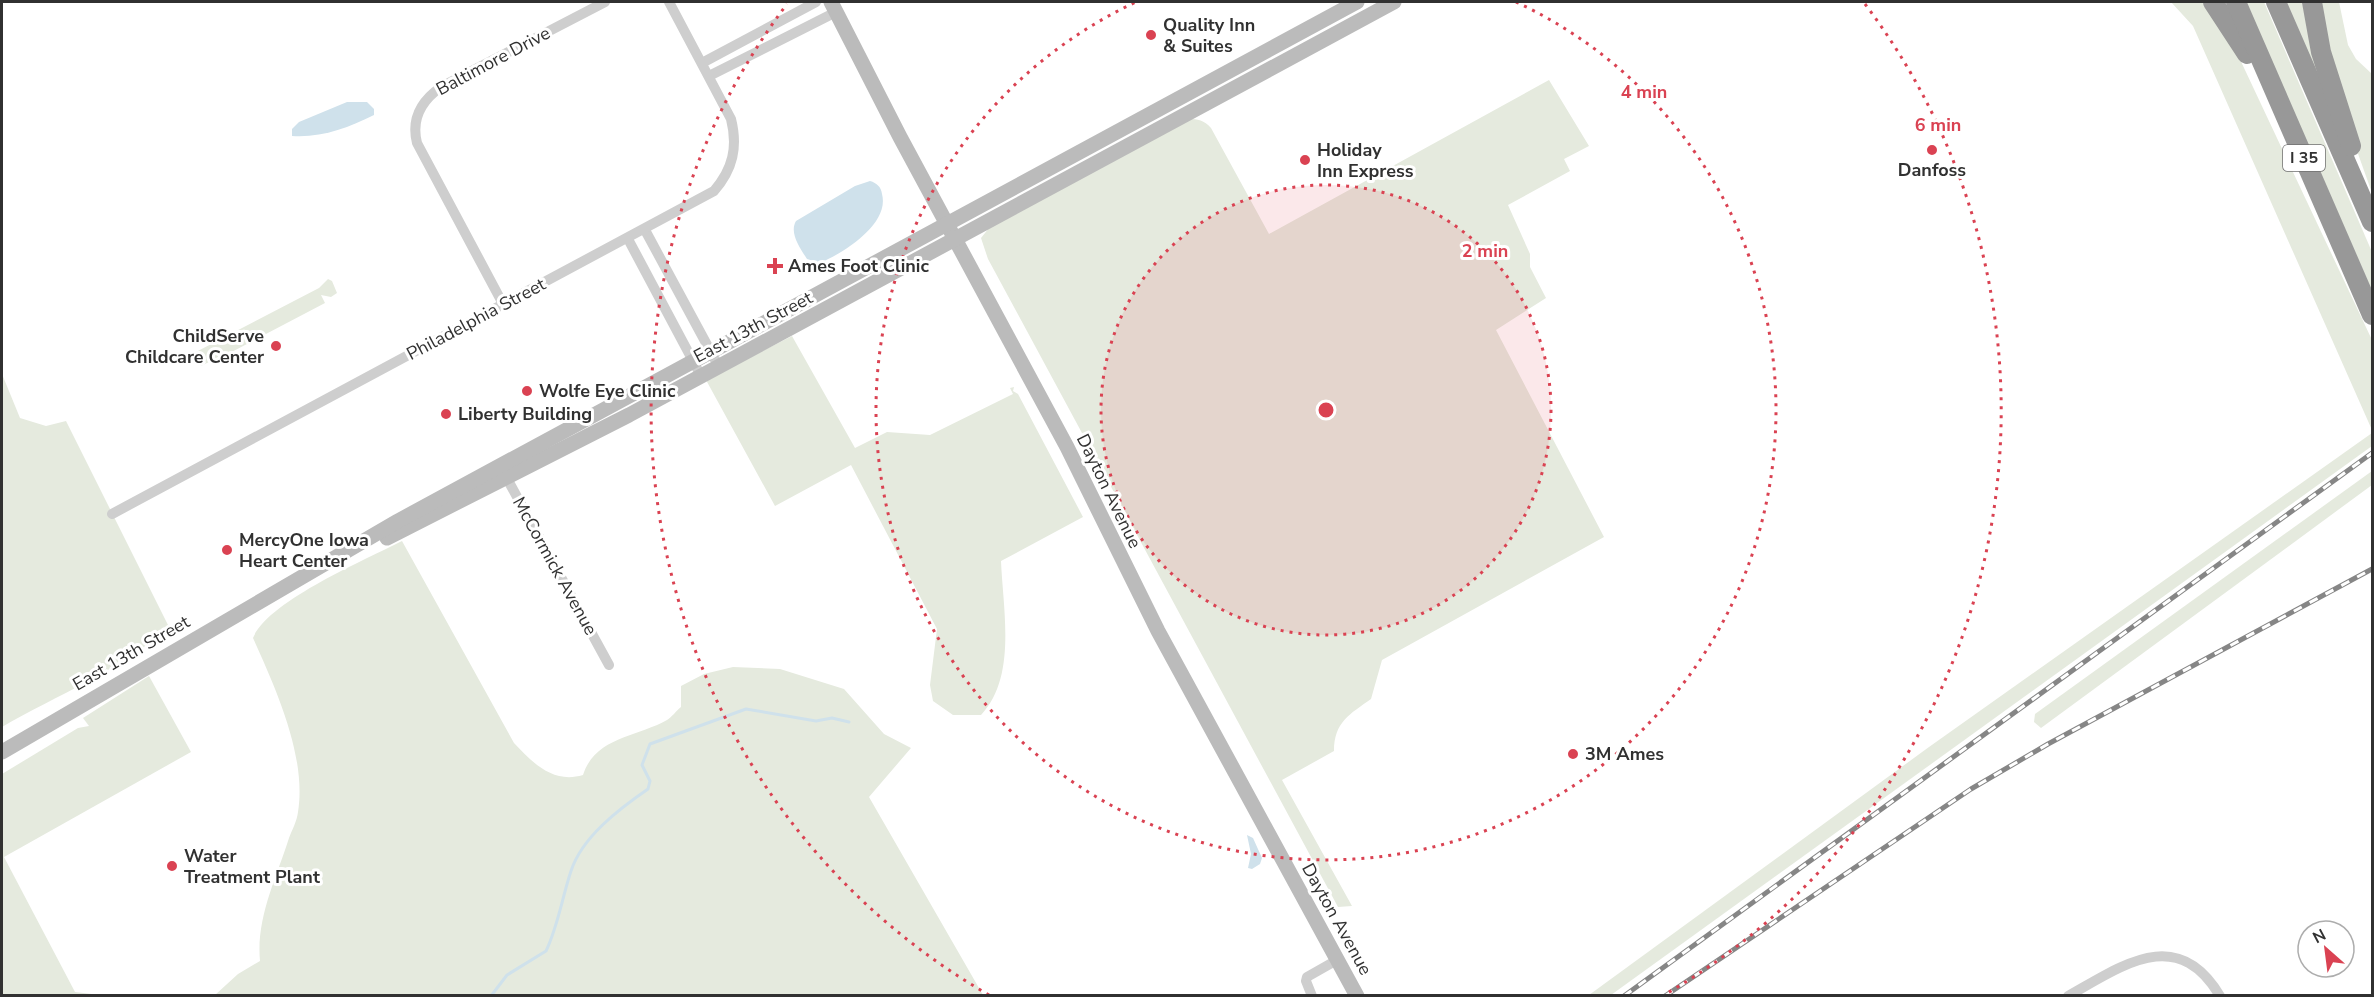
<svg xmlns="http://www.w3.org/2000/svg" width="2374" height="997" viewBox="0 0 2374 997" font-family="'Nunito Sans',sans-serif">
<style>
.green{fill:#e5eade}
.water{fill:#cfe1eb}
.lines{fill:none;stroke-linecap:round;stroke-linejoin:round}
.stream{stroke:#cfe1eb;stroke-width:3}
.street{stroke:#cecece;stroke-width:10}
.secondary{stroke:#bbb;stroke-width:15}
.highway{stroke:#989898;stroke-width:20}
.rail-casing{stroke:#868686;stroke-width:5}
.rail{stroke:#fff;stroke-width:3;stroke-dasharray:9;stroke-linecap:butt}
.ring{fill:none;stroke:#da4252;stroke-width:3;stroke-dasharray:3 6}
.poi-dot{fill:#da4252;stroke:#fff;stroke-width:2}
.labels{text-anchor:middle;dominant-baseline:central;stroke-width:6;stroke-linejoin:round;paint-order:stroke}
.shield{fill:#fff;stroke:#6f6f6f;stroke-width:1.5}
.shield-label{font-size:16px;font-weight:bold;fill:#313131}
.poi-label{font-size:18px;font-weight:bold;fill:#313131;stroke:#fff;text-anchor:start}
.street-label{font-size:18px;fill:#313131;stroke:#fff}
.centre{fill:#da4252;stroke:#fff;stroke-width:3}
.ring-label{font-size:18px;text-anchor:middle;font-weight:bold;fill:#da4252;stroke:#fff;stroke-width:6;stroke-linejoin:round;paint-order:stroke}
</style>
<rect width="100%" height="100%" fill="#fff"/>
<!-- green -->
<g class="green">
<path d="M2171 2 2205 3 2237 53 2372 340V430L2193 26Z"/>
<path d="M2246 2H2264L2372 252V291Z"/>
<path d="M2284 2H2302L2317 69 2313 68Z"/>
<path d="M2313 2H2339L2348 45 2356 59 2372 74V193L2341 106Z"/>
<path d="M1549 80 1589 146 1564 159 1570 171 1508 205 1530 254V267L1546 298 1496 330 1604 537 1382 660 1371 699C1350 714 1334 722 1334 751L1282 780 1352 906 1338 907 988 259 981 238 989 228 1188 119C1198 119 1204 120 1211 128L1269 234Z"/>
<path d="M328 279 332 281 337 293 331 297 321 295 325 303 224 356 225 359 216 363 213 360 201 366 194 353 319 288Z"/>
<path d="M792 336 855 448 887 432 930 435 1013 394 1010 388 1014 387 1013 391 1018 394 1083 517 1001 561C1003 610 1017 677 981 715H953L933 701 930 685 937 629 851 465 775 506 706 380Z"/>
<path d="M2 374 20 418 46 426 66 421 169 627C121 670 57 695 2 727Z"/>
<path d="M2372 433V446L1611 995H1589L1929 747Z"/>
<path d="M2372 471V485L2041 728 2034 722 2035 714Z"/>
<path d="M402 541 514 743C533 763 553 784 583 775 595 737 637 737 667 720 672 717 676 711 681 707V686L704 674 733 667 780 669 844 689 884 734 911 748 869 797 983 995H215L238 974 260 961C256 918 276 879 289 838 292 830 297 821 298 812 307 756 275 687 253 638 268 601 365 560 402 541Z"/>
<path d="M149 676 191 752 4 857 75 992 100 995H2V774L78 728 89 726 83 718Z"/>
</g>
<!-- water -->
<g class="water">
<path d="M347 102H367L374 109V115C348 128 321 138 292 136V129L299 122Z"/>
<path d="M870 181C877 183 881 187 882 194 890 224 843 253 820 263L807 259C800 248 789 233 796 221L855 186Z"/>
<path d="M1247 835 1253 838 1262 858 1260 864 1252 869 1248 868 1251 854Z"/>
</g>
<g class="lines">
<!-- stream -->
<path class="stream" d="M491 996 507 975 546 951C558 926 562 898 571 871 582 837 619 809 648 789L650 781 642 765 650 744 746 709 816 721 832 718 849 722"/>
<!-- street -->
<g class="street">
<path d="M702 63 816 2"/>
<path d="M709 76 836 12"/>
<path d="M645 230 719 367"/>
<path d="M628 239 701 376"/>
<path d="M503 304 417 143C411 119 421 101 441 87L605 2"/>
<path d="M504 473 609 665"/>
<path d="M112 514 714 191C733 169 738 147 731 119L669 2"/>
<path d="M1312 996 1306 981 1307 977 1337 960"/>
<path d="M2068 996C2122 966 2177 924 2220 996"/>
</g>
<!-- secondary -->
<g class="secondary">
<path d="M831 2 900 137 1067 447 1158 631 1357 996"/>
<path d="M387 538 629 415 1394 2"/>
<path d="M2 752 398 521 1357 2"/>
</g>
<!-- highway -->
<g class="highway">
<path d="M2213 2 2247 54"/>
<path d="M2236 2 2372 315"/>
<path d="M2276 2 2372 222"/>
<path d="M2312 2 2321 52 2351 146"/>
</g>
<!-- rail casing -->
<g class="rail-casing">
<g id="rail">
<path d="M1624 996 2372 453"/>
<path d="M1665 996 1971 789 2048 744 2372 569"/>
</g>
</g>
<!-- rail -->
<use href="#rail" class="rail"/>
</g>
<!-- distance rings -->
<circle cx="1326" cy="410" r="225" fill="#da4252" fill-opacity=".12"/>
<g class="ring">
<circle cx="1326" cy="410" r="225"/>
<path d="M1516 2A450 450 0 1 1 1136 2"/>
<path d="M989 995A675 675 0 0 1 787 4M1865 4A675 675 0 0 1 1664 995"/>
</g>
<!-- markers -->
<g class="poi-dot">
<circle cx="1151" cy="35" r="6"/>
<circle cx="1932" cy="150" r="6"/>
<circle cx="1305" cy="160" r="6"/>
<path d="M772 257h6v6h6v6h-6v6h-6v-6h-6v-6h6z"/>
<circle cx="276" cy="346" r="6"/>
<circle cx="527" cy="391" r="6"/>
<circle cx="446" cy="414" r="6"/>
<circle cx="227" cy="550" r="6"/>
<circle cx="1573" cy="754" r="6"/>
<circle cx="172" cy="866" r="6"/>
</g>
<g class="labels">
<!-- shield labels -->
<rect class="shield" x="2283" y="145" width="42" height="26" rx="4.5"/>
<g class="shield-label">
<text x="2304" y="158">I 35</text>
</g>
<!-- poi labels -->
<g class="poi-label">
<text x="1163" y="25">Quality Inn<tspan x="1163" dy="21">&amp; Suites</tspan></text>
<text x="1317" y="150">Holiday<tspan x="1317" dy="21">Inn Express</tspan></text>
<text x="1932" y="170" text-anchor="middle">Danfoss</text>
<text x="788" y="266">Ames Foot Clinic</text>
<text x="264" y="336" text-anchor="end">ChildServe<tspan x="264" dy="21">Childcare Center</tspan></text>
<text x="539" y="391">Wolfe Eye Clinic</text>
<text x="458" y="414">Liberty Building</text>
<text x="239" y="540">MercyOne Iowa<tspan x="239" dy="21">Heart Center</tspan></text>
<text x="1585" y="754">3M Ames</text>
<text x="184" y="856">Water<tspan x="184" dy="21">Treatment Plant</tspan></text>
</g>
<!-- street labels -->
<g class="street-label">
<text transform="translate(493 61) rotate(-28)">Baltimore Drive</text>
<text transform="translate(476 319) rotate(-28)">Philadelphia Street</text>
<text transform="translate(753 327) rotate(-28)">East 13th Street</text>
<text transform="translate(1109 491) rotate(64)">Dayton Avenue</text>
<text transform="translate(555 566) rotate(61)">McCormick Avenue</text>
<text transform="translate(131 653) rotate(-30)">East 13th Street</text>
<text transform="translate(1337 919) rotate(61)">Dayton Avenue</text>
</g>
</g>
<circle cx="1326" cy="410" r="9" class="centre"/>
<g class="ring-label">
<text x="1644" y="98">4 min</text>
<text x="1938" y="131">6 min</text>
<text x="1485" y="257">2 min</text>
</g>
<!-- border -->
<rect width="2374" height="997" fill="none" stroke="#313131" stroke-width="6"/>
<!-- north arrow -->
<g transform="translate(2326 949) rotate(332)"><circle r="28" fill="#ffffff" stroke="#adadad" stroke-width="1.5"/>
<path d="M0-4.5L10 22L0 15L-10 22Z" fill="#da4252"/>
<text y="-9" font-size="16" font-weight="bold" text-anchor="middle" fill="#313131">N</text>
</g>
</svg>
